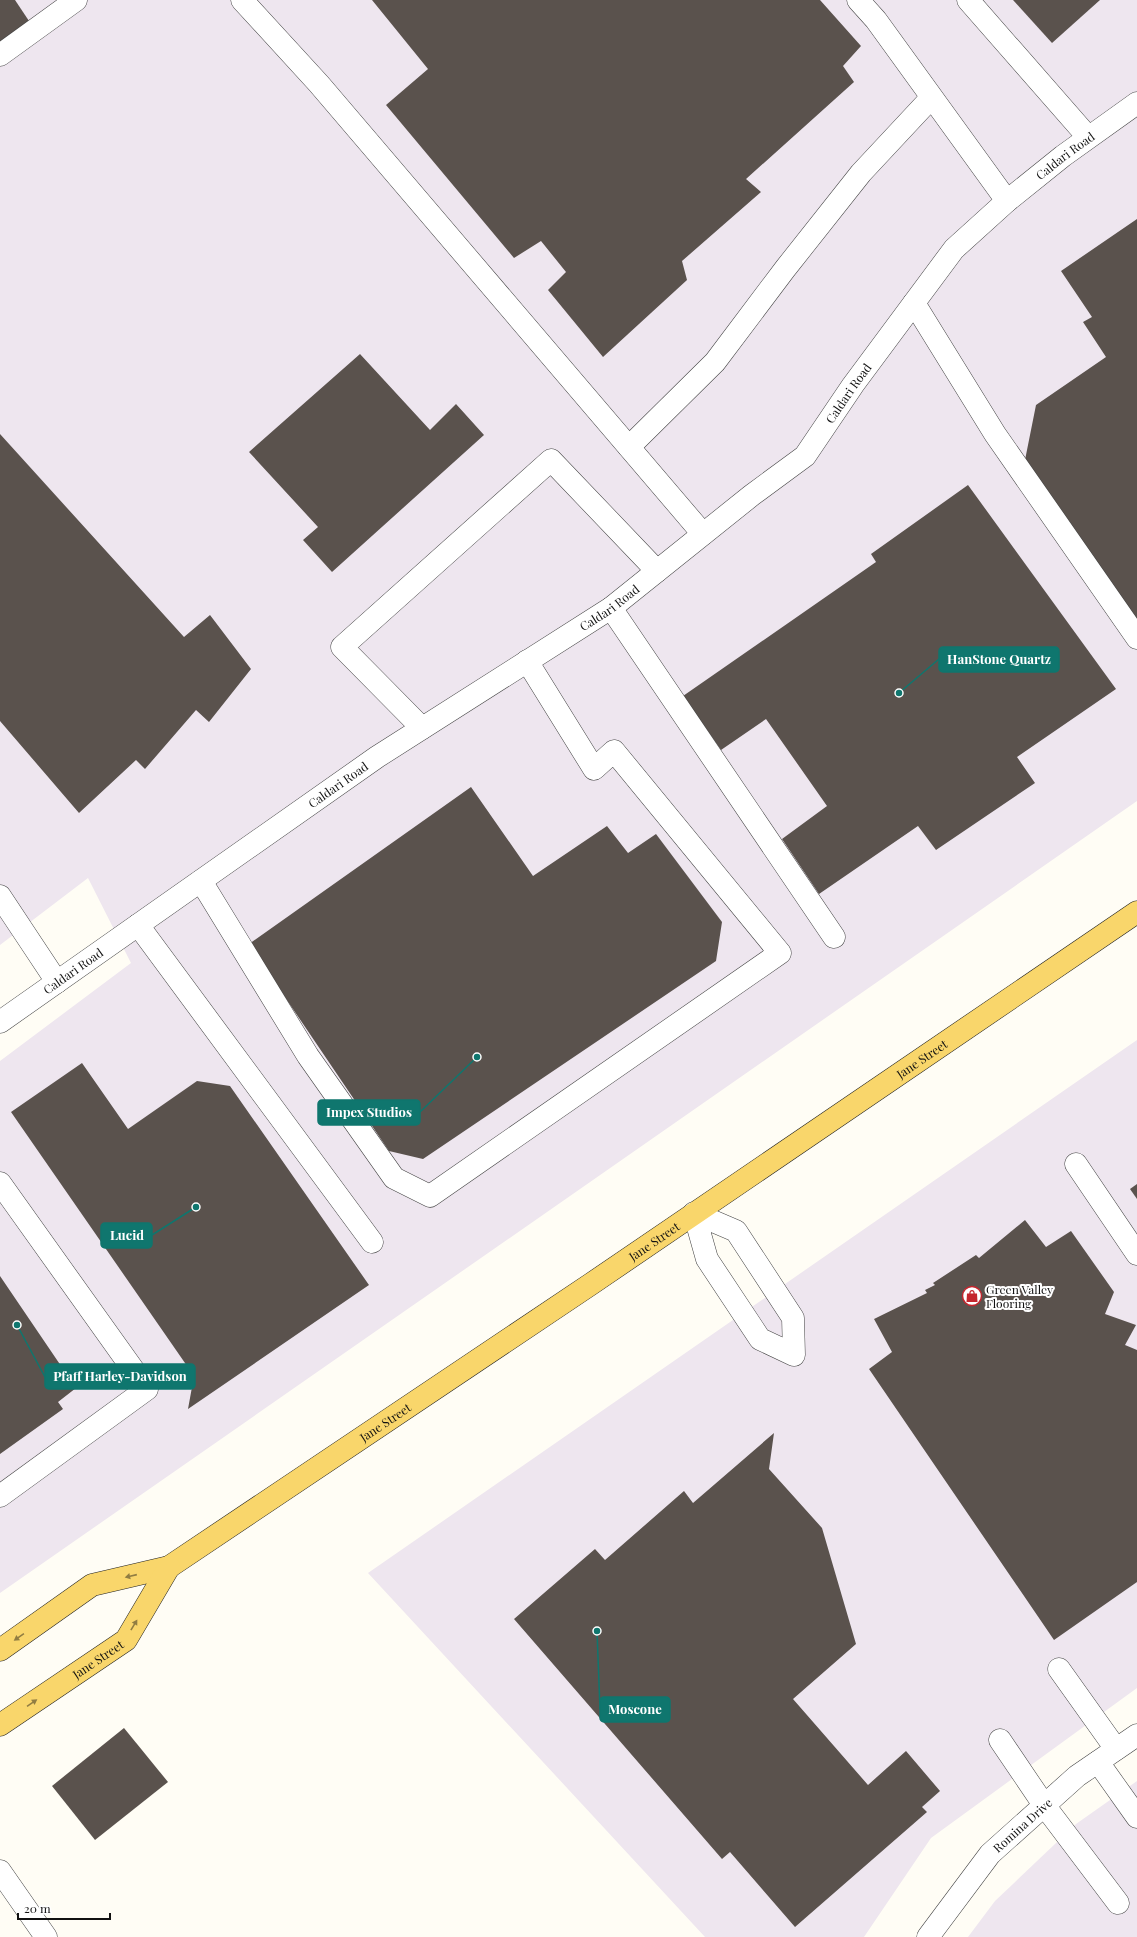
<svg xmlns="http://www.w3.org/2000/svg" width="1137" height="1937" viewBox="0 0 1137 1937" font-family="'Playfair Display',serif">
<style>
.industrial{fill:#eee6ef}
.building{fill:#5a524d}
.lines{fill:none;stroke-linecap:round;stroke-linejoin:round}
.minor-casing{stroke:#444;stroke-width:23}
.major-casing{stroke:#222;stroke-width:23}
.minor{stroke:#fff;stroke-width:22}
.major{stroke:#f9d66b;stroke-width:22}
.oneway{fill:#917d42}
.labels{text-anchor:middle;dominant-baseline:central;stroke-width:4;stroke-linejoin:round;paint-order:stroke}
.street-label{font-size:12px;fill:#111;stroke:#fff}
.poi-label{font-size:12px;fill:#111;stroke:#fff;text-anchor:start}
.leader{fill:none;stroke:#0f766e;stroke-width:1.5}
.callout-dot{fill:#0f766e;stroke:#fff;stroke-width:1.5}
.callout{fill:#0f766e;stroke:#0f766e;stroke-width:1.5}
.callout-label{font-size:13px;text-anchor:middle;font-weight:bold;fill:#fff}
</style>
<rect width="100%" height="100%" fill="#fffdf5"/>
<!-- industrial -->
<g class="industrial">
<path d="M0 0H1137V801L0 1593V1061L131 963 88 878 0 945Z"/>
<path d="M1137 1040V1688L931 1838 864 1937H705L368 1573Z"/>
<path d="M1137 1781V1937H968L995 1901 1076 1824Z"/>
</g>
<!-- building -->
<g class="building">
<path d="M0 0H15L31 24 0 44Z"/>
<path d="M372 0H820L861 46 843 66 854 82 746 179 761 192 682 261 687 280 603 357 548 290 566 272 541 241 514 258 386 105 428 69Z"/>
<path d="M1013 0H1100L1052 43Z"/>
<path d="M1137 219V623L1025 460 1036 405 1106 357 1083 322 1092 317 1061 271Z"/>
<path d="M360 354 430 430 456 404 484 435 332 572 303 540 318 527 249 452Z"/>
<path d="M0 434 184 637 210 615 251 669 209 722 196 710 145 769 136 760 79 813 0 721Z"/>
<path d="M968 485 1116 689 1017 757 1035 783 936 850 918 826 819 894 782 839 827 806 766 719 721 750 683 696 876 562 871 554Z"/>
<path d="M471 787 533 876 607 826 628 853 656 834 722 922 716 961 423 1159 389 1151 249 944Z"/>
<path d="M82 1063 128 1129 197 1081 230 1086 369 1285 188 1409 194 1376 11 1112Z"/>
<path d="M1137 1184V1199L1130 1189Z"/>
<path d="M1025 1220 1046 1247 1071 1231 1114 1292 1105 1314 1136 1325 1125 1345 1137 1350V1582L1054 1640 869 1369 892 1352 874 1319 927 1293 925 1290 935 1285 933 1283 976 1255 979 1258Z"/>
<path d="M0 1276 76 1388 58 1402 63 1409 0 1454Z"/>
<path d="M774 1433 769 1469 822 1528 856 1644 793 1699 868 1785 906 1751 940 1791 922 1807 927 1812 795 1927 730 1852 722 1859 514 1619 595 1549 605 1560 684 1491 693 1503Z"/>
<path d="M124 1728 168 1782 95 1840 52 1786Z"/>
</g>
<g class="lines">
<!-- minor casing -->
<g class="minor-casing">
<g id="minor">
<path d="M242 0 319 84 703 534"/>
<path d="M858 0 876 20 1007 201"/>
<path d="M968 0 1088 137"/>
<path d="M0 55 76 0"/>
<path d="M914 303 995 434 1137 638"/>
<path d="M629 447 715 362 785 269 861 173 931 98"/>
<path d="M611 608 834 937"/>
<path d="M422 728 342 647 551 460 657 571"/>
<path d="M201 881 308 1056 394 1178 430 1196 780 953 614 751 594 769 527 661"/>
<path d="M0 896 57 982"/>
<path d="M138 925 372 1242"/>
<path id="s1" d="M0 1022 377 757 611 608 752 495 805 456 853 385 954 249 1007 201 1063 156 1137 103"/>
<path d="M1076 1164 1137 1254"/>
<path d="M0 1183 147 1389 0 1496"/>
<path d="M694 1213 736 1231 793 1318 794 1355 760 1339 707 1259Z"/>
<path d="M1059 1669 1116 1749"/>
<path d="M1000 1740 1044 1805 1118 1903"/>
<path d="M1098 1762 1137 1817"/>
<path d="M0 1871 46 1937"/>
<path id="s2" d="M928 1937 990 1854 1077 1776 1137 1735"/>
</g>
</g>
<!-- major casing -->
<g class="major-casing">
<g id="major">
<path id="s3" d="M0 1650 92 1585 169 1567 591 1284 1137 912"/>
<path id="s4" d="M0 1725 126 1640 169 1567"/>
</g>
</g>
<!-- minor -->
<use href="#minor" class="minor"/>
<!-- major -->
<use href="#major" class="major"/>
</g>
<!-- one-way arrows -->
<defs><path id="oneway-solid" d="M-6-.8H1V-3.2L6.5 0L1 3.2V.8H-6Z"/></defs>
<g class="oneway">
<use href="#oneway-solid" transform="translate(131 1576) rotate(167)"/>
<use href="#oneway-solid" transform="translate(134 1625) rotate(-59)"/>
<use href="#oneway-solid" transform="translate(19 1637) rotate(145)"/>
<use href="#oneway-solid" transform="translate(32 1703) rotate(-34)"/>
</g>
<!-- icons -->
<defs>
<g id="shop-ring" transform="scale(1)"><circle r="9.5" fill="#fff" stroke="#c4262e" stroke-width="1.5"/><path d="M-5-2.5h2.3a2.7 3.5 0 0 1 5.4 0H5L5.5 6h-11ZM-1.5-2.5h3a1.5 2.3 0 0 0-3 0Z" fill="#c4262e"/></g>
</defs>
<g fill-rule="evenodd">
<use href="#shop-ring" x="972" y="1296"/>
</g>
<g class="labels">
<!-- street labels -->
<g class="street-label">
<text stroke="none"><textPath href="#s1" startOffset="1385">Caldari Road</textPath></text>
<text stroke="none"><textPath href="#s1" startOffset="1061">Caldari Road</textPath></text>
<text stroke="none"><textPath href="#s1" startOffset="737">Caldari Road</textPath></text>
<text stroke="none"><textPath href="#s1" startOffset="413">Caldari Road</textPath></text>
<text stroke="none"><textPath href="#s1" startOffset="89">Caldari Road</textPath></text>
<text stroke="none"><textPath href="#s3" startOffset="1100">Jane Street</textPath></text>
<text stroke="none"><textPath href="#s3" startOffset="776">Jane Street</textPath></text>
<text stroke="none"><textPath href="#s3" startOffset="452">Jane Street</textPath></text>
<text stroke="none"><textPath href="#s4" startOffset="118">Jane Street</textPath></text>
<text stroke="none"><textPath href="#s2" startOffset="147">Romina Drive</textPath></text>
</g>
<!-- poi labels -->
<g class="poi-label">
<text x="986" y="1289">Green Valley<tspan x="986" dy="14">Flooring</tspan></text>
</g>
</g>
<!-- callouts -->
<path class="leader" d="M899 693L939 659M477 1057L420 1112M196 1207L152 1235M17 1325L45 1377M597 1631L600 1709"/>
<g class="callout-dot">
<circle cx="899" cy="693" r="4"/>
<circle cx="477" cy="1057" r="4"/>
<circle cx="196" cy="1207" r="4"/>
<circle cx="17" cy="1325" r="4"/>
<circle cx="597" cy="1631" r="4"/>
</g>
<g class="callout">
<rect x="939" y="647" width="120" height="25" rx="4"/>
<rect x="318" y="1100" width="102" height="25" rx="4"/>
<rect x="101" y="1223" width="51" height="25" rx="4"/>
<rect x="45" y="1364" width="150" height="25" rx="4"/>
<rect x="600" y="1697" width="70" height="25" rx="4"/>
</g>
<g class="callout-label">
<text x="999" y="664">HanStone Quartz</text>
<text x="369" y="1117">Impex Studios</text>
<text x="127" y="1240">Lucid</text>
<text x="120" y="1381">Pfaff Harley-Davidson</text>
<text x="635" y="1714">Moscone</text>
</g>
<!-- scale -->
<path d="M18 1913v6h92v-6" fill="none" stroke="#111111" stroke-width="2"/>
<text x="24" y="1913" font-size="12" fill="#111111" stroke="#ffffff" stroke-width="3" paint-order="stroke">20 m</text>
</svg>
